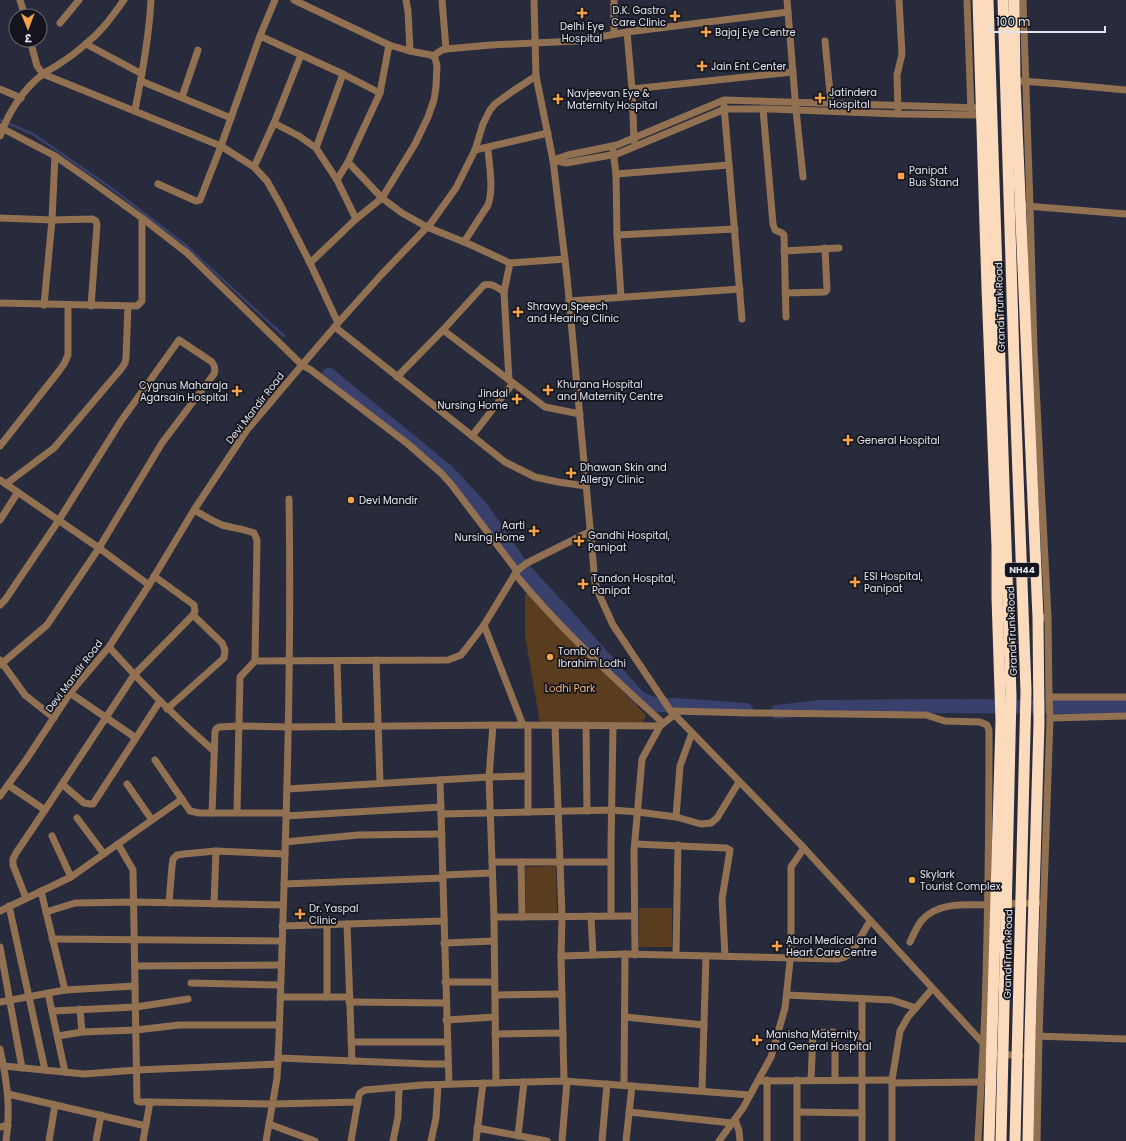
<svg xmlns="http://www.w3.org/2000/svg" width="1126" height="1141" viewBox="0 0 1126 1141" font-family="Poppins,'Noto Sans Devanagari',sans-serif">
<style>
.green{fill:#5a3d1f}
.lines{fill:none;stroke-linecap:round;stroke-linejoin:round}
.stream{stroke:#3a406c;stroke-width:2.5}
.river{stroke:#3a406c;stroke-width:14}
.minor{stroke:#917151;stroke-width:7}
.highway{stroke:#fcdbbd;stroke-width:11}
.highway-bridge{stroke:#fcdbbd;stroke-width:11}
.poi-dot{fill:#f6a247;stroke:#13141c;stroke-width:1.5}
.labels{text-anchor:middle;dominant-baseline:central;stroke-width:3.5;stroke-linejoin:round;paint-order:stroke}
.shield{fill:#13141c;stroke:#a3a6b0;stroke-width:1}
.shield-label{font-size:9px;font-weight:bold;fill:#e1e4ef}
.poi-label{font-size:10px;fill:#e1e4ef;stroke:#13141c;text-anchor:start}
.street-label{font-size:10px;fill:#e1e4ef;stroke:#13141c}
.park-label{font-size:10px;fill:#f2b478;stroke:#13141c}
</style>
<rect width="100%" height="100%" fill="#282b3c"/>
<!-- green -->
<g class="green">
<path d="M528 593 646 715 642 724 540 723 525 635V594Z"/>
<path d="M556 866 557 913 526 914 525 867Z"/>
<rect x="639" y="908" width="33" height="39"/>
</g>
<g class="lines">
<!-- stream -->
<path class="stream" d="M0 120 33 134 111 188 183 243 284 336"/>
<!-- river -->
<g class="river">
<path d="M329 375 448 472 482 509 524 570 566 615 639 698 656 705H677L746 710"/>
<path d="M777 712 821 707 934 706 1126 707"/>
</g>
<!-- minor -->
<g class="minor">
<path d="M20 0 25 16"/>
<path d="M294 0 389 45 410 51 431 55 435 58 437 66 436 87 434 100 428 117 415 144 382 198 356 219 310 263"/>
<path d="M406 0 408 11 410 51"/>
<path d="M442 0 446 49"/>
<path d="M534 0 536 76 553 160 567 277 595 582 598 592 613 625 670 710 804 848 992 1053 1020 1056"/>
<path d="M614 0V34"/>
<path d="M787 0 796 110 803 177"/>
<path d="M967 0 971 111"/>
<path d="M1023 0 1030 206 1034 348 1048 617 1038 618"/>
<path d="M60 23 79 0"/>
<path d="M627 32 632 89 634 141"/>
<path d="M260 36 343 74 380 93"/>
<path d="M30 40 37 66 43 74 221 146 254 167 267 181 280 204 310 263 338 323"/>
<path d="M825 41 831 103"/>
<path d="M86 44 142 74"/>
<path d="M433 56 442 50 446 49 491 45 577 41 627 32 788 12"/>
<path d="M141 81 231 118"/>
<path d="M1021 81 1061 84 1126 90"/>
<path d="M0 89 21 98"/>
<path d="M632 89 793 72"/>
<path d="M182 97 198 50"/>
<path d="M724 106 742 319"/>
<path d="M763 109 773 224 775 230 782 233 784 235 786 317"/>
<path d="M135 110C142 74 149 37 151 0"/>
<path d="M898 110 897 75 902 54 899 0"/>
<path d="M274 123 299 136 316 148 337 180 356 219"/>
<path d="M0 127 55 156 88 179 142 218 187 253 302 365 311 370 408 444 441 473 451 484 517 571"/>
<path d="M0 136C8 113 23 89 43 74 48 70 54 68 59 64 69 58 79 50 88 42 103 30 113 15 124 0"/>
<path d="M316 148 343 74"/>
<path d="M475 150 548 133"/>
<path d="M613 150 616 174 617 235 621 297"/>
<path d="M553 160 568 155 617 145 724 100 981 108"/>
<path d="M553 160 566 163 617 154 725 109H771L898 114 981 115"/>
<path d="M348 162 382 198 402 213 427 227 469 244 510 263 565 259"/>
<path d="M254 167 274 123 301 55"/>
<path d="M616 174 729 165"/>
<path d="M337 180 348 162 380 93 389 45"/>
<path d="M158 184 196 201 200 200 221 146 260 36 275 0"/>
<path d="M1026 206 1126 214"/>
<path d="M0 218 52 220 92 219 96 221 97 225 91 306"/>
<path d="M617 235 735 229"/>
<path d="M464 242 488 205C494 188 489 166 488 148"/>
<path d="M784 251 839 248"/>
<path d="M785 293 825 292 827 290 825 248"/>
<path d="M569 301 740 289"/>
<path d="M0 303 137 306 142 301V218"/>
<path d="M44 305 52 220 55 156"/>
<path d="M335 327 505 462 535 477 558 482 586 486"/>
<path d="M443 330 545 407 580 414"/>
<path d="M397 377 443 330 484 285C492 283 497 287 504 292"/>
<path d="M509 380 504 292 510 263"/>
<path d="M472 436 513 383"/>
<path d="M0 446 59 371 64 364 68 355V305"/>
<path d="M0 480 99 548 149 585"/>
<path d="M6 484 54 448 121 369 125 363 126 358 128 306"/>
<path d="M194 510C203 515 212 521 222 525 233 528 244 529 254 533L257 540 255 661 240 677 237 812"/>
<path d="M0 520 18 492"/>
<path d="M515 574C560 628 611 676 663 723"/>
<path d="M0 605 5 600 59 520 121 421 179 340 212 362C215 366 216 369 214 374L162 443 99 548 47 625 0 665"/>
<path d="M1048 617 1049 697H1126"/>
<path d="M484 625 523 725 660 726"/>
<path d="M109 647C142 684 177 719 214 751"/>
<path d="M0 660 25 695 54 718"/>
<path d="M376 660 380 783"/>
<path d="M255 661 448 660 461 655 465 650 484 625 515 574 519 569 527 563 591 531"/>
<path d="M337 661 339 727"/>
<path d="M70 693 136 738"/>
<path d="M1049 697 1050 718"/>
<path d="M167 709 224 658 225 650 222 643 193 615"/>
<path d="M671 711 754 713 919 715H926L945 721 980 722 987 725 989 730C989 824 988 918 985 1011 983 1054 980 1098 978 1141"/>
<path d="M493 725 489 777 494 917 496 1083"/>
<path d="M528 725V812"/>
<path d="M555 725 562 916 561 956 564 1081"/>
<path d="M586 725 587 811"/>
<path d="M155 760 190 811 199 813H286"/>
<path d="M440 780 449 1084"/>
<path d="M62 784 84 803 90 804H93L160 701"/>
<path d="M127 784 152 820"/>
<path d="M8 785 45 810"/>
<path d="M287 789 489 777 528 776"/>
<path d="M0 796 26 760 70 693 109 647 149 585 194 510 247 430 302 365 338 323 382 274 431 223 456 188 475 150 483 124 490 110 495 104 513 91 536 76"/>
<path d="M212 813 215 732 216 729 219 727 239 726 288 727 523 725"/>
<path d="M441 814 611 810 638 812 676 817 680 766 692 733"/>
<path d="M286 816 441 807"/>
<path d="M676 817 701 824 711 823 717 818 739 782"/>
<path d="M77 818 104 854"/>
<path d="M52 836 71 877"/>
<path d="M285 842 358 835 442 834"/>
<path d="M118 844 133 870 137 1101 140 1102H150L273 1104 358 1102"/>
<path d="M635 844 726 848 730 850 722 899 725 956"/>
<path d="M492 862H611"/>
<path d="M521 862 522 917"/>
<path d="M443 875 492 873"/>
<path d="M284 884 443 878"/>
<path d="M41 891 65 990"/>
<path d="M26 898 13 865V859L16 853 45 810 134 675 193 615 195 611 194 605 154 576"/>
<path d="M169 903 172 866 173 859 177 855 184 854 216 851 285 854"/>
<path d="M214 904 216 851"/>
<path d="M1003 904 1037 903"/>
<path d="M9 906 45 1070"/>
<path d="M0 911 71 877 182 799"/>
<path d="M46 912 75 903 134 902 283 905"/>
<path d="M591 916 593 955"/>
<path d="M611 916V846L613 726"/>
<path d="M494 917 634 916"/>
<path d="M347 924 352 1061"/>
<path d="M327 925V997"/>
<path d="M282 926 444 921"/>
<path d="M52 939 282 941"/>
<path d="M910 942C913 936 917 926 922 920 939 901 968 905 991 905"/>
<path d="M444 943 494 941"/>
<path d="M0 947 22 1068"/>
<path d="M635 955 634 851 642 759 660 726 674 715"/>
<path d="M676 955 678 845"/>
<path d="M561 956 625 954 837 959 845 957 852 952 870 921"/>
<path d="M135 966 281 965"/>
<path d="M445 982H494"/>
<path d="M191 983 280 985"/>
<path d="M48 993 65 1072"/>
<path d="M495 995 562 994"/>
<path d="M787 995 892 1000 916 1008"/>
<path d="M280 997H349"/>
<path d="M862 999V1141"/>
<path d="M0 1002 65 990 135 986"/>
<path d="M349 1002 446 1003"/>
<path d="M80 1009 82 1032"/>
<path d="M52 1011 136 1007 188 999"/>
<path d="M625 1017 704 1025"/>
<path d="M446 1020 495 1017"/>
<path d="M495 1034 563 1033"/>
<path d="M58 1036 82 1032 136 1030 179 1025H279"/>
<path d="M1034 1036 1126 1039"/>
<path d="M351 1042H447"/>
<path d="M0 1049C7 1081 11 1109 6 1141"/>
<path d="M278 1058 429 1064H448"/>
<path d="M4 1066 84 1074 137 1070 278 1064"/>
<path d="M811 1080 813 1033 833 1032 835 1034V1080"/>
<path d="M758 1081 892 1080"/>
<path d="M892 1083 981 1082"/>
<path d="M624 1085 625 954"/>
<path d="M702 1091 706 956"/>
<path d="M8 1094 146 1126"/>
<path d="M629 1112 732 1123"/>
<path d="M797 1112 862 1113"/>
<path d="M735 1119 739 1131 740 1141"/>
<path d="M269 1124 315 1141"/>
<path d="M0 1127 8 1125"/>
<path d="M477 1128 547 1141"/>
<path d="M518 1136 524 1082"/>
<path d="M49 1141 55 1105"/>
<path d="M96 1141 101 1115"/>
<path d="M143 1141 150 1102"/>
<path d="M266 1141 277 1078 279 1038C285 859 292 679 289 499"/>
<path d="M351 1141 359 1095 360 1093 365 1090 422 1085 564 1081 750 1095"/>
<path d="M393 1141 398 1117 399 1088"/>
<path d="M431 1141 436 1118 438 1085"/>
<path d="M476 1141 483 1083"/>
<path d="M562 1141 567 1081"/>
<path d="M602 1141 607 1084"/>
<path d="M626 1141 632 1086"/>
<path d="M719 1141 743 1108 771 1057 785 1008 791 952V867L804 848"/>
<path d="M767 1141V1080"/>
<path d="M797 1141V1080"/>
<path d="M892 1141V1080L900 1031 908 1017 932 989"/>
<path d="M1037 1141 1039 1036 1050 718 1126 716"/>
</g>
<!-- highway -->
<g class="highway">
<path d="M978 0 987 288 997 547V597L1001 721 989 1141"/>
<path d="M1014 0 1015 81 1038 618 1039 723 1030 1036 1028 1141"/>
</g>
<!-- highway-bridge -->
<g class="highway-bridge">
<path d="M988 0 1011 696 1001 1141"/>
<path d="M1003 0 1015 393 1026 691 1015 1141"/>
</g>
</g>
<!-- markers -->
<g class="poi-dot">
<path d="M580 7h4v4h4v4h-4v4h-4v-4h-4v-4h4z"/>
<path d="M673 10h4v4h4v4h-4v4h-4v-4h-4v-4h4z"/>
<path d="M704 26h4v4h4v4h-4v4h-4v-4h-4v-4h4z"/>
<path d="M700 60h4v4h4v4h-4v4h-4v-4h-4v-4h4z"/>
<path d="M818 92h4v4h4v4h-4v4h-4v-4h-4v-4h4z"/>
<path d="M556 93h4v4h4v4h-4v4h-4v-4h-4v-4h4z"/>
<rect x="897" y="172" width="8" height="8" rx="2"/>
<path d="M516 306h4v4h4v4h-4v4h-4v-4h-4v-4h4z"/>
<path d="M546 384h4v4h4v4h-4v4h-4v-4h-4v-4h4z"/>
<path d="M235 385h4v4h4v4h-4v4h-4v-4h-4v-4h4z"/>
<path d="M515 393h4v4h4v4h-4v4h-4v-4h-4v-4h4z"/>
<path d="M846 434h4v4h4v4h-4v4h-4v-4h-4v-4h4z"/>
<path d="M569 467h4v4h4v4h-4v4h-4v-4h-4v-4h4z"/>
<circle cx="351" cy="500" r="4"/>
<path d="M532 525h4v4h4v4h-4v4h-4v-4h-4v-4h4z"/>
<path d="M577 535h4v4h4v4h-4v4h-4v-4h-4v-4h4z"/>
<path d="M853 576h4v4h4v4h-4v4h-4v-4h-4v-4h4z"/>
<path d="M581 578h4v4h4v4h-4v4h-4v-4h-4v-4h4z"/>
<circle cx="550" cy="657" r="4"/>
<circle cx="912" cy="880" r="4"/>
<path d="M298 908h4v4h4v4h-4v4h-4v-4h-4v-4h4z"/>
<path d="M775 940h4v4h4v4h-4v4h-4v-4h-4v-4h4z"/>
<path d="M755 1034h4v4h4v4h-4v4h-4v-4h-4v-4h4z"/>
</g>
<g class="labels">
<!-- shield labels -->
<rect class="shield" x="1005" y="563" width="34" height="14" rx="3"/>
<g class="shield-label">
<text x="1022" y="570">NH44</text>
</g>
<!-- poi labels -->
<g class="poi-label">
<text x="666" y="10" text-anchor="end">D.K. Gastro<tspan x="666" dy="12">Care Clinic</tspan></text>
<text x="582" y="26" text-anchor="middle">Delhi Eye<tspan x="582" dy="12">Hospital</tspan></text>
<text x="715" y="32">Bajaj Eye Centre</text>
<text x="711" y="66">Jain Ent Center</text>
<text x="829" y="92">Jatindera<tspan x="829" dy="12">Hospital</tspan></text>
<text x="567" y="93">Navjeevan Eye &amp;<tspan x="567" dy="12">Maternity Hospital</tspan></text>
<text x="909" y="170">Panipat<tspan x="909" dy="12">Bus Stand</tspan></text>
<text x="527" y="306">Shravya Speech<tspan x="527" dy="12">and Hearing Clinic</tspan></text>
<text x="557" y="384">Khurana Hospital<tspan x="557" dy="12">and Maternity Centre</tspan></text>
<text x="228" y="385" text-anchor="end">Cygnus Maharaja<tspan x="228" dy="12">Agarsain Hospital</tspan></text>
<text x="508" y="393" text-anchor="end">Jindal<tspan x="508" dy="12">Nursing Home</tspan></text>
<text x="857" y="440">General Hospital</text>
<text x="580" y="467">Dhawan Skin and<tspan x="580" dy="12">Allergy Clinic</tspan></text>
<text x="359" y="500">Devi Mandir</text>
<text x="525" y="525" text-anchor="end">Aarti<tspan x="525" dy="12">Nursing Home</tspan></text>
<text x="588" y="535">Gandhi Hospital,<tspan x="588" dy="12">Panipat</tspan></text>
<text x="864" y="576">ESI Hospital,<tspan x="864" dy="12">Panipat</tspan></text>
<text x="592" y="578">Tandon Hospital,<tspan x="592" dy="12">Panipat</tspan></text>
<text x="558" y="651">Tomb of<tspan x="558" dy="12">Ibrahim Lodhi</tspan></text>
<text x="920" y="874">Skylark<tspan x="920" dy="12">Tourist Complex</tspan></text>
<text x="309" y="908">Dr. Yaspal<tspan x="309" dy="12">Clinic</tspan></text>
<text x="786" y="940">Abrol Medical and<tspan x="786" dy="12">Heart Care Centre</tspan></text>
<text x="766" y="1034">Manisha Maternity<tspan x="766" dy="12">and General Hospital</tspan></text>
</g>
<!-- street labels -->
<g class="street-label">
<text transform="translate(1000 307) rotate(-92)">Grand Trunk Road</text>
<text transform="translate(255 408) rotate(-52)">Devi Mandir Road</text>
<text transform="translate(1012 631) rotate(-92)">Grand Trunk Road</text>
<text transform="translate(74 676) rotate(-53)">Devi Mandir Road</text>
<text transform="translate(1008 954) rotate(-89)">Grand Trunk Road</text>
</g>
<!-- park labels -->
<g class="park-label">
<text x="570" y="688">Lodhi Park</text>
</g>
</g>
<!-- north arrow -->
<g transform="translate(28 28) rotate(179)"><circle r="19" fill="#13141c" stroke="#656770"/>
<path d="M0-3L7 15L0 10L-7 15Z" fill="#f6a247"/>
<text y="-6" font-size="11" font-weight="bold" text-anchor="middle" fill="#e1e4ef">उ</text>
</g>
<!-- scale -->
<path d="M990 26v6h115v-6" fill="none" stroke="#e1e4ef" stroke-width="2"/>
<text x="996" y="26" font-size="12" fill="#e1e4ef" stroke="#13141c" stroke-width="3" paint-order="stroke">100 m</text>
</svg>
